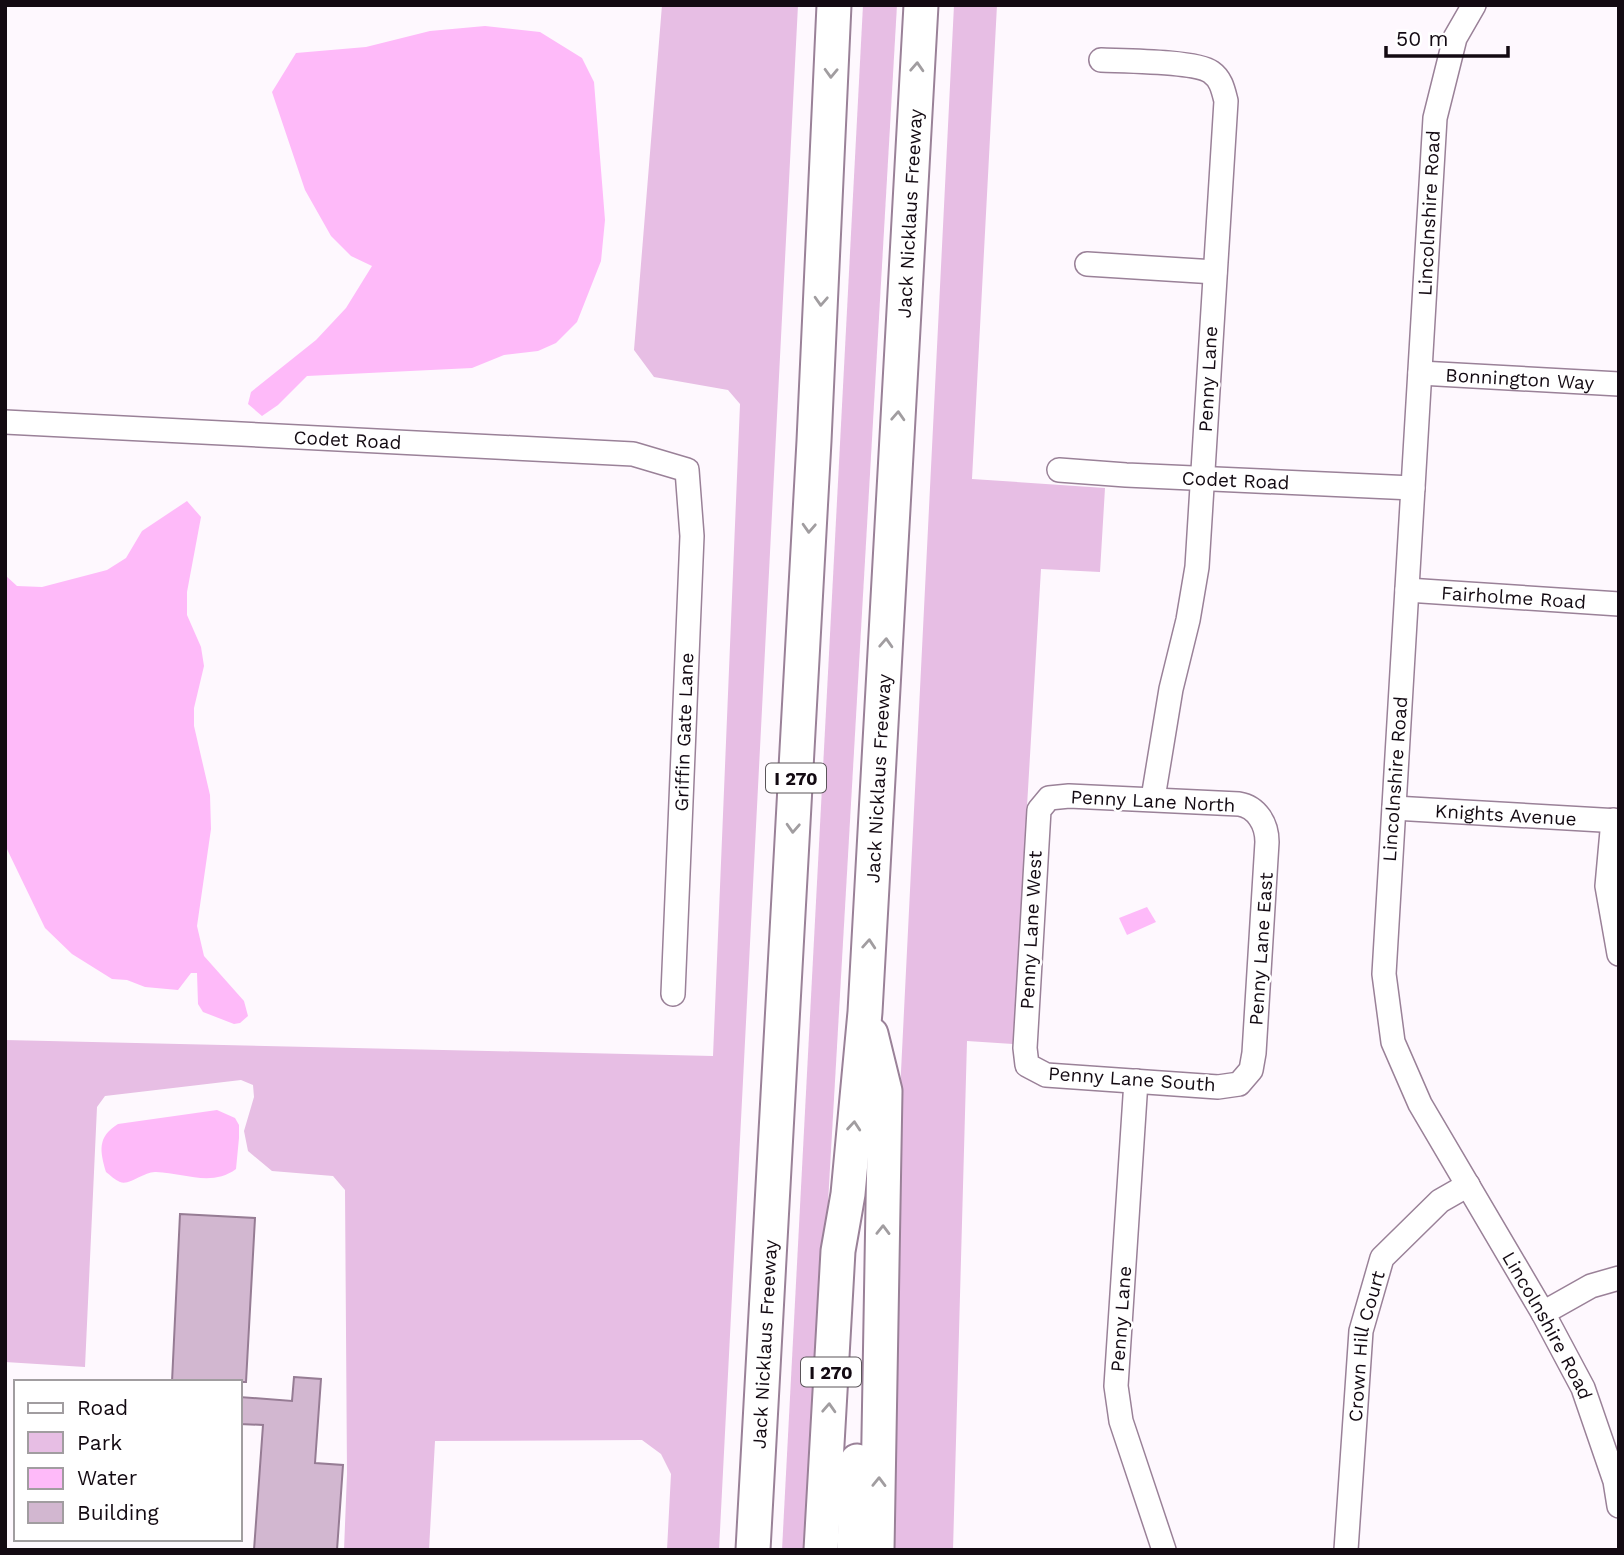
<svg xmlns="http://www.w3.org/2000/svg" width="1624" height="1555" viewBox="0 0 1624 1555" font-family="'Work Sans',sans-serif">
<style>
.green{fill:#e7bee4}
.water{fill:#febaf9}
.building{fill:#d2b7d0;stroke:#967c94;stroke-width:2}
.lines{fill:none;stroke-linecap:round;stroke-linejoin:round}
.minor-casing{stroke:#9a8198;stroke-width:26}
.highway-casing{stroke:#9a8198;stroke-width:37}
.minor{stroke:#fff;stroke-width:23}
.highway{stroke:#fff;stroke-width:33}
.oneway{stroke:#a19da0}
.labels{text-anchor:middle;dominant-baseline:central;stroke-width:5;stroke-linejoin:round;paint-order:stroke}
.shield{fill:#fff;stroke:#5a5459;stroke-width:2}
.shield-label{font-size:18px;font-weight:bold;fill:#130a12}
.street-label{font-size:19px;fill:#130a12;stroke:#fff}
</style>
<rect width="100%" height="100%" fill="#fef8fe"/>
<!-- green -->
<g class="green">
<path d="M662 5H798L719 1550H667L671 1474 661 1454 642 1440 435 1441 429 1550H344L347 1474 345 1190 333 1176 272 1171 248 1151 244 1131 254 1097 253 1085 241 1080 105 1096 97 1107 85 1367 5 1362V1040L713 1056 740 404 728 390 654 377 634 350Z"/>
<path d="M863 5H897L808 1550H782Z"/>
<path d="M954 5H997L972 479 1105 488 1100 572 1041 569 1013 1044 967 1041 953 1550H884L889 1313Z"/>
</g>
<!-- water -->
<g class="water">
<path d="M485 26 540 32 582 58 594 82 605 220 601 261 577 322 556 343 538 351 504 355 472 368 307 376 278 405 262 416 248 404 251 392 316 340 346 308 372 266 351 256 331 236 305 190 272 92 296 53 366 47 430 31Z"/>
<path d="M187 501 201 517 187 592V615L201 647 204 666 194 708V726L210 795 211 829 197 926 204 956 244 1001 248 1016 240 1023 234 1024 203 1012 198 1004 197 973H191L178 990 145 987 127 980 112 979 72 954 45 928 5 845V575L17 586 42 587 107 570 126 558 142 531Z"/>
<path d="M1147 907 1156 922 1127 935 1119 918Z"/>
<path d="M217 1110 235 1118 239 1125V1138L236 1169C212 1187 184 1173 156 1172 144 1171 130 1186 120 1182 115 1180 110 1175 106 1172 100 1151 97 1137 118 1124Z"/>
</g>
<!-- building -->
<g class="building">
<path d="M180 1214 255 1218 246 1382H172Z"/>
<path d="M294 1377 321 1379 315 1463 343 1465 337 1550H254L263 1425 240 1424V1397L292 1401Z"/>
</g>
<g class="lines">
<!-- minor casing -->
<g class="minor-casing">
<g id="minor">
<path id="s1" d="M1474 5 1455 38 1435 118 1384 974 1393 1042 1420 1104 1543 1313 1583 1388 1615 1481 1619 1506"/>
<path d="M1101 60C1123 61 1196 61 1211 72 1221 79 1223 89 1226 101L1197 567 1188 620 1171 689 1153 798"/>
<path d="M1087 264 1215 272"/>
<path id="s2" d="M1420 373 1619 384"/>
<path id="s3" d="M5 422 633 454 687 470 692 536 673 994"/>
<path id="s4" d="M1059 470 1126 475 1413 488"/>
<path id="s5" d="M1407 590 1619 604"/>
<path d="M1069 796 1239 804C1257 807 1267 824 1267 842L1254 1053 1251 1070 1239 1084 1218 1087 1046 1075 1027 1065 1025 1048 1039 810 1049 798Z"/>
<path id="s6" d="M1394 808 1619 821"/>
<path d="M1613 820 1607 886 1619 954"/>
<path d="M1136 1081 1116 1386 1121 1421 1164 1550"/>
<path d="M1543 1313 1591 1286 1619 1278"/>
<path id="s7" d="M1346 1550 1361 1331 1382 1258 1440 1201 1468 1185"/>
</g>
</g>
<!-- highway casing -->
<g class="highway-casing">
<g id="highway">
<path d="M871 1034 885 1091 877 1550"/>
<path id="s8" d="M753 1550 814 441 834 5"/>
<path id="s9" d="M821 1550 838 1251 848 1194 865 1012 921 5"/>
<path d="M854 1550 857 1461"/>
</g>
</g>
<!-- minor -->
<use href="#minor" class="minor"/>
<!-- highway -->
<use href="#highway" class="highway"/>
</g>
<!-- one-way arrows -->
<defs><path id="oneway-chevron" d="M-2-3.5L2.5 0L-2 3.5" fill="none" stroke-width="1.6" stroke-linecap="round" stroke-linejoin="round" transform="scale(1.75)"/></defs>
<g class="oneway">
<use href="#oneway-chevron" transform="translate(917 67) rotate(-87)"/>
<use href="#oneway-chevron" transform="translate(831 73) rotate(92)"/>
<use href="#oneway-chevron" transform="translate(821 301) rotate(93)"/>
<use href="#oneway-chevron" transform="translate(898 416) rotate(-87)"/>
<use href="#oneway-chevron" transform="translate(809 528) rotate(93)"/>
<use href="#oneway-chevron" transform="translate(886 643) rotate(-87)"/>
<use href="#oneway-chevron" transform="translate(793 828) rotate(93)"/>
<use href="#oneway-chevron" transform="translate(869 944) rotate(-86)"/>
<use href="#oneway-chevron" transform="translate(854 1126) rotate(-85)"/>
<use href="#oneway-chevron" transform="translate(883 1230) rotate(-89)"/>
<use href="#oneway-chevron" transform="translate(829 1408) rotate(-87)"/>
<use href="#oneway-chevron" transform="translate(879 1482) rotate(-89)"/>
</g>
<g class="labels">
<!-- shield labels -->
<g class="shield">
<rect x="766" y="763.5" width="60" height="29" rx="5"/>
<rect x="801" y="1357.5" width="60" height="29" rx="5"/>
</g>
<g class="shield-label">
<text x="796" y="778">I 270</text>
<text x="831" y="1372">I 270</text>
</g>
<!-- street labels -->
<g class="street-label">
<text stroke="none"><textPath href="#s9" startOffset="1340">Jack Nicklaus Freeway</textPath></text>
<text transform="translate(1429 213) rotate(-87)">Lincolnshire Road</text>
<text stroke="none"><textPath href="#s2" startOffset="100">Bonnington Way</textPath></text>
<text transform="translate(1208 379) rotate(-87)">Penny Lane</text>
<text stroke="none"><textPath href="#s3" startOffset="343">Codet Road</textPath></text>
<text stroke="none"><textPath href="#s4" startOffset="177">Codet Road</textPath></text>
<text stroke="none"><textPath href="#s5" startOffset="107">Fairholme Road</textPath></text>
<text transform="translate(684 732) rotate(-88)">Griffin Gate Lane</text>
<text stroke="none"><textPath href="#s9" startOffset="774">Jack Nicklaus Freeway</textPath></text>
<text transform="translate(1395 779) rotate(-86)">Lincolnshire Road</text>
<text transform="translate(1153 801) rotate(3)">Penny Lane North</text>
<text stroke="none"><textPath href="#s6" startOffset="112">Knights Avenue</textPath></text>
<text transform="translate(1031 930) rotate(-87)">Penny Lane West</text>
<text transform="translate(1261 949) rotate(-86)">Penny Lane East</text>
<text transform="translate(1132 1079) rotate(4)">Penny Lane South</text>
<text transform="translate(1121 1319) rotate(-86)">Penny Lane</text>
<text stroke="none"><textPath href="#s1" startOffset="1370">Lincolnshire Road</textPath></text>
<text stroke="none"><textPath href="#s8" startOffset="206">Jack Nicklaus Freeway</textPath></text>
<text stroke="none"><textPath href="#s7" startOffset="205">Crown Hill Court</textPath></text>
</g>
</g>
<!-- border -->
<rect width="1624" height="1555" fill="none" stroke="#130a12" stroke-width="14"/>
<!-- legend -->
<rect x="14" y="1380" width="228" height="161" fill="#ffffff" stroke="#a19da0" stroke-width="2"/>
<rect x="28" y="1403" width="35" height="10" fill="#ffffff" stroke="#a19da0" stroke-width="2"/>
<text x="77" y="1415" font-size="21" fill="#130a12">Road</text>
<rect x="28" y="1432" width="35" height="21" fill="#e7bee4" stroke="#a19da0" stroke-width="2"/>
<text x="77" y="1450" font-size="21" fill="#130a12">Park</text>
<rect x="28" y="1468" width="35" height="21" fill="#febaf9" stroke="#a19da0" stroke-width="2"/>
<text x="77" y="1485" font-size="21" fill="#130a12">Water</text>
<rect x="28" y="1502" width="35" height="21" fill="#d2b7d0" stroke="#a19da0" stroke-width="2"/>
<text x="77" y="1520" font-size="21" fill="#130a12">Building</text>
<!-- scale -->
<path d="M1386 46v10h122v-10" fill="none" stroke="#130a12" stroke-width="3.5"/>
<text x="1396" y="46" font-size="21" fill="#130a12" stroke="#ffffff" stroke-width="5" paint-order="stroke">50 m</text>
</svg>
